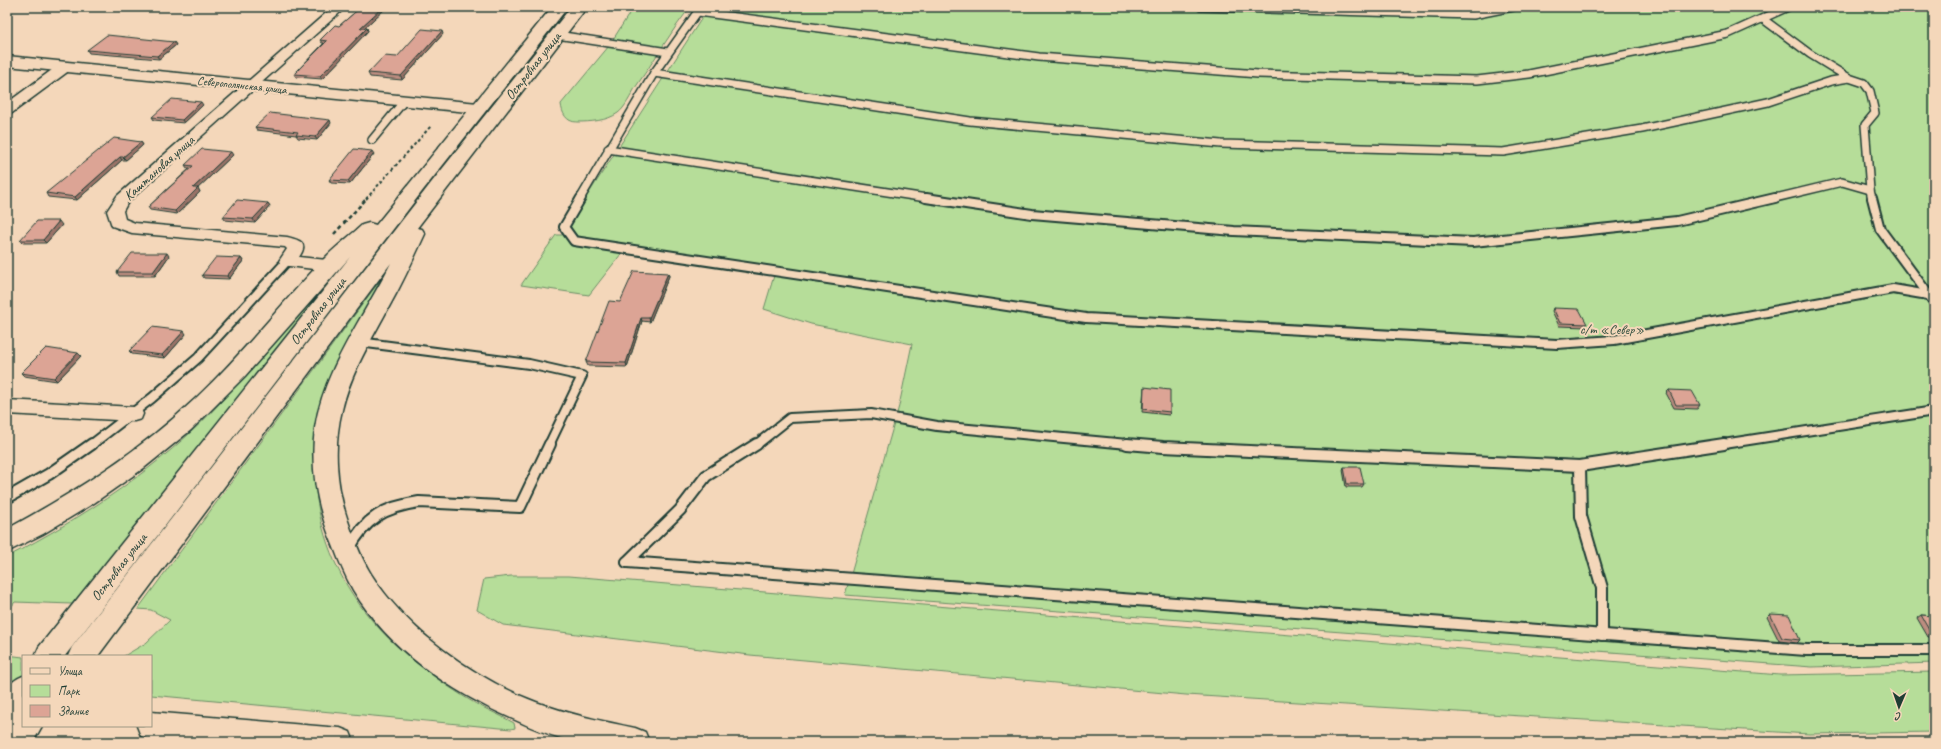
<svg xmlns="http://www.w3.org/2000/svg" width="1941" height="749" viewBox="0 0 1941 749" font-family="Caveat,sans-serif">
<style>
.green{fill:#b6dd99;stroke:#6a8d66}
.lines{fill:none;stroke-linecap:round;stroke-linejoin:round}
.service-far2-casing{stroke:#1f3d34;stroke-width:10}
.service-far1-casing{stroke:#1f3d34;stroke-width:12}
.service-casing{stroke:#1f3d34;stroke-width:14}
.minor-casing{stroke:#1f3d34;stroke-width:3}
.tertiary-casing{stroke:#1f3d34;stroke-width:3}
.primary-casing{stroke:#1f3d34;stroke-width:3}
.trunk-casing{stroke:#1f3d34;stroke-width:3}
.path-far1{stroke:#1f3d34;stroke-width:2;stroke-dasharray:3 2.5;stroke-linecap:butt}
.path{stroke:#1f3d34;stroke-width:2.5;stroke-dasharray:4 3;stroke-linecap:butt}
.service-far2{stroke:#f4d7ba;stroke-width:7}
.service-far1{stroke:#f4d7ba;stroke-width:8}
.service{stroke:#f4d7ba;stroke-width:10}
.minor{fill:#f4d7ba;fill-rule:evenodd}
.tertiary{fill:#f4d7ba;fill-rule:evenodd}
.primary{fill:#f4d7ba;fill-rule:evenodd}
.trunk{fill:#f4d7ba;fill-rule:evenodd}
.wall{fill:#bd8d80;stroke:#1f3d34}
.shaded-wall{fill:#9a7368;stroke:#1f3d34}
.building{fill:#dca495;stroke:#1f3d34}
.labels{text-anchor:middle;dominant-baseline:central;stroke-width:4;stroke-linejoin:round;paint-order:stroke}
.far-street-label{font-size:12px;fill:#1f3d34;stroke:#f4d7ba}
.street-label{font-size:14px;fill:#1f3d34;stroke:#f4d7ba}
.park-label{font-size:14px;fill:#2e4d3e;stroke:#f4d7ba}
</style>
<rect width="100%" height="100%" fill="#f4d7ba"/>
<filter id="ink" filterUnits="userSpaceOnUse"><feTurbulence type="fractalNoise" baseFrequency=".025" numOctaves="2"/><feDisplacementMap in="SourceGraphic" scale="8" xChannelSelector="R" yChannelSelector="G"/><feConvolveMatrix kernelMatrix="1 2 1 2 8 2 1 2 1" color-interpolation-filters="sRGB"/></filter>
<g filter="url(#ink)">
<!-- green -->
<g class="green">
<path d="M621 7H690C670 33 654 61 635 88 631 95 625 108 618 113 607 121 590 122 577 122 566 122 562 113 561 104L609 46 629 14Z"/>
<path d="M709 7H1934V663L1812 667 845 595 899 406 912 344 811 324 764 309 776 269 628 245 589 295 521 285 556 235H562Z"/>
<path d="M409 241 314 460C315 571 373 639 463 696 479 707 497 713 514 723L515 728 511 729 151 695V656H124L146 643 170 620 151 610 138 609Z"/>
<path d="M349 258 86 591 82 592 72 604 15 602 7 612V557C84 517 161 467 220 403 252 367 283 331 315 296 324 285 338 265 349 258Z"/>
<path d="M511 576H569L1780 675 1934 672V732L1809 734 1186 695 750 655 503 625 477 610 484 579Z"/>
<path d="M7 655 23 657V683L7 682Z"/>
</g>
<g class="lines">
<!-- service-far2 casing -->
<g class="service-far2-casing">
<g id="service-far2">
<path d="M1201 7 1473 15 1513 7"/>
<path d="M698 12 1039 57 1258 74 1477 80 1529 74 1728 34 1788 7"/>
<path d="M1763 19 1810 54 1849 78 1864 83 1870 91 1875 113 1865 125 1870 190 1872 199"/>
<path d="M557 35 668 52"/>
<path d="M654 73 970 121 1221 144 1503 152 1642 129 1768 102 1831 81 1849 78"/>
<path d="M372 140 404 101"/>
<path d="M608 149 933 199"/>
<path d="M580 199 654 73 701 7"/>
<path d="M1771 199 1842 182 1870 190"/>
</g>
</g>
<!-- service-far1 casing -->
<g class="service-far1-casing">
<g id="service-far1">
<path d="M581 198 564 227 574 241 1086 318 1557 344 1614 340 1893 289 1928 295 1934 294"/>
<path d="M926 198 1032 214 1234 231 1473 242 1677 221 1775 198"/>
<path d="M1872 198 1880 229 1934 302"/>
<path d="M359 342 529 364 582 376 549 445"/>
<path d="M91 445 152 398 198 358 287 261"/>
<path d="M756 445 790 418 871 414 937 426 1138 445"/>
<path d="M1717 445 1934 411"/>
</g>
</g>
<!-- service casing -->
<g class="service-casing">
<g id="service">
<path d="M1127 444 1163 447 1580 466 1724 444"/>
<path d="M1580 466 1581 516 1602 588V635"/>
<path d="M7 498 49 474 92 444"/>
<path d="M349 549C365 518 385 507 419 502L520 507 550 444"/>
<path d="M627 562 680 510 706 476 757 444"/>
<path d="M627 562 1806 650H1934"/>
</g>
</g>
<!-- minor casing -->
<g class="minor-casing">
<g id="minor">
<path d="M333 7H346L128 202 123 211 125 219 135 223 287 237C300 240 309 243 299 257L336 261 338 265 336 269 330 271 281 265 279 261 287 249 285 247 132 233 112 226 107 211 117 196Z"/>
<path d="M65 63 70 64 72 67 70 70 12 113 7 114V103L60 64Z"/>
<path d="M7 400 134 407 141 409 143 414 141 419 134 421 7 414Z"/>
</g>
</g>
<!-- tertiary casing -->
<g class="tertiary-casing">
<path id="tertiary" d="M7 56 478 103 484 104 487 108 484 112 478 113 7 66Z"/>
</g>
<!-- primary casing -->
<g class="primary-casing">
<g id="primary">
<path d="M552 7H568L424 189 65 656H35L39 647 350 257 245 376 191 430 144 468 94 503 43 534 7 552V529C75 492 140 451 196 398 241 356 279 306 322 261 334 248 349 237 362 225L369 223 376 225Z"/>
<path d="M571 7H587L417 228 422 229 425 234C414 258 403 282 390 305 372 339 351 372 342 410 333 446 336 486 348 521 354 539 361 558 371 574 407 631 474 678 536 702 568 714 602 721 635 728L645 732 649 742C633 742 616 742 600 742 592 742 583 743 575 742 554 737 532 728 513 719 450 691 389 650 353 590 345 576 339 561 333 545 317 508 310 469 315 428 323 370 365 315 391 263L98 656H68L72 647 431 183Z"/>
<path d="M23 676V711L19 716 23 714V726H42L33 742H7V731L16 719 7 722C7 701 0 685 23 676Z"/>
</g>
</g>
<!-- trunk casing -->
<g class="trunk-casing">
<g id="trunk">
<path d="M7 700 23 701V726H27L23 727 7 726Z"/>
<path d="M151 712 340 728 350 732 354 742H178L151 740 141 736 137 726H151Z"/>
</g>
</g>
<!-- path-far1 -->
<path class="path-far1" d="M366 199 431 126"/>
<!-- path -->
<path class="path" d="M334 234 367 198"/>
<!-- service-far2 -->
<use href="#service-far2" class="service-far2"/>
<!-- service-far1 -->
<use href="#service-far1" class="service-far1"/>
<!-- service -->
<use href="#service" class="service"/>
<!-- minor -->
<use href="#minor" class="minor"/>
<!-- tertiary -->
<use href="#tertiary" class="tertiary"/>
<!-- primary -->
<use href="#primary" class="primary"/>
<!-- trunk -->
<use href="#trunk" class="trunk"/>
</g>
<!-- wall -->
<g class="wall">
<path d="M361 7H387L364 28H367L368 31 322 79 296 77 294 74 324 43H322L320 40 339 26Z"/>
<path d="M443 34 402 80 370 77 368 73 397 57Z"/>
<path d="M174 42 176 45 159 59 89 53 87 50Z"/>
<path d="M203 105 184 123 154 120 152 117Z"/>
<path d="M331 123 317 140 298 138 296 135 257 130 255 127Z"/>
<path d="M141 142 143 145 126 160H122L77 200 48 197 46 193Z"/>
<path d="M374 154 350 184 331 183 329 180Z"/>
<path d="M233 155 198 188 200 192 177 214 150 210 148 207 190 168H187L185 165Z"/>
<path d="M268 203 270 206 255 223 225 220 223 217Z"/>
<path d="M62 225 46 243H23L20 240Z"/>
<path d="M169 256 155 276H119L117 272Z"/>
<path d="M241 258 243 261 229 279 204 278 202 275Z"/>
<path d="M668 273 669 276 650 322 642 321 627 367 588 366 586 362 620 302Z"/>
<path d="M1553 308 1587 324 1585 327 1559 326 1552 311Z"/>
<path d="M186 334 165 358 132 354 129 351Z"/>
<path d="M81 356 57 381 24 376 21 373Z"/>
<path d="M1144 387 1170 412 1169 415 1142 412Z"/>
<path d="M1669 390 1700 405 1697 409 1674 408 1666 393Z"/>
<path d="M1344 467 1364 484 1362 487H1346L1343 470Z"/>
<path d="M1770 614 1800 640 1797 643 1779 641 1767 617Z"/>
<path d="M1921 615 1934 616V637H1928L1917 618Z"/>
</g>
<!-- shaded-wall -->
<g class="shaded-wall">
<path d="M383 7H387L361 31 360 28Z"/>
<path d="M367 28 368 31 322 79 320 76Z"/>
<path d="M442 31 443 34 402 80 401 76Z"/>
<path d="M174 42 176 45 159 59 157 56Z"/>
<path d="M201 102 203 105 184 123 182 120Z"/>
<path d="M330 120 331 123 317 140 315 137Z"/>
<path d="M141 142 143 145 126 160 123 157Z"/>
<path d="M372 151 374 154 350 184 348 181Z"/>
<path d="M231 152 233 155 195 191 193 188Z"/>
<path d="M120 157 122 160 77 200 75 197Z"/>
<path d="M198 188 200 192 177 214 175 211Z"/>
<path d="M268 203 270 206 255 223 253 219Z"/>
<path d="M59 221 62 225 46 243 43 240Z"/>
<path d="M167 253 169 256 155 276 153 272Z"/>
<path d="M241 258 243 261 229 279 227 276Z"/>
<path d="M668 273 669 276 650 322 649 318Z"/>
<path d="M641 318 642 321 627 367 626 363Z"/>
<path d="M184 331 186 334 165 358 162 355Z"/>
<path d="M78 353 81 356 57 381 54 378Z"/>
</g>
<!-- building -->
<g class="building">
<path d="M361 7H383L360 28H367L320 76 294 74 327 41 320 40 335 25 339 26Z"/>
<path d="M422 29 442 31 401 76 368 73 384 56 397 57Z"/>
<path d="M107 35 174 42 157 56 87 50Z"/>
<path d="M172 99 201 102 182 120 152 117Z"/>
<path d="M270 113 330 120 315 137 296 135 298 132 255 127Z"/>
<path d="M114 138 141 142 123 157H120L75 197 46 193Z"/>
<path d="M202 149 231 152 193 188H198L175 211 148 207 193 166 185 165Z"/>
<path d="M354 149 372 151 348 181 329 180Z"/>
<path d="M237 200 268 203 253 219 223 217Z"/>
<path d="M37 221H59L43 240H20Z"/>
<path d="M132 253H167L153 272H117Z"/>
<path d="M216 257 241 258 227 276 202 275Z"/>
<path d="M634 271 668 273 649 318H641L626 363 586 362 609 301 620 302Z"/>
<path d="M1553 308 1579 309 1587 324 1560 323Z"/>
<path d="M152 327 184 331 162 355 129 351Z"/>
<path d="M46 348 78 353 54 378 21 373Z"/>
<path d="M1144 387 1170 390V412L1143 409Z"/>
<path d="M1669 390 1692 391 1700 405H1676Z"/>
<path d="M1344 467H1360L1364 484H1347Z"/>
<path d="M1770 614 1789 615 1800 640 1782 638Z"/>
<path d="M1921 615 1934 616V634H1932Z"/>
</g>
</g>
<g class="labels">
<!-- far-street labels -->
<g class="far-street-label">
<text transform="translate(242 85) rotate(6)">Северополянская улица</text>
</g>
<!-- street labels -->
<g class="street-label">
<text transform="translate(533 66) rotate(-52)">Островная улица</text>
<text transform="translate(159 168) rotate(-42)">Каштановая улица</text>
<text transform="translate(318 311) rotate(-52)">Островная улица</text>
<text transform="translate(119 567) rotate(-52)">Островная улица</text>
</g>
<!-- park labels -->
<g class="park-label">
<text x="1612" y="329">с/т «Север»</text>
</g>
</g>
<!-- margin -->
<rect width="1941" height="749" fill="none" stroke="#f4d7ba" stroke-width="24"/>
<rect x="12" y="12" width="1917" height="725" fill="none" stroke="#1f3d34" stroke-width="1.5" filter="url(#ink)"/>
<!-- legend -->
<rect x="22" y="655" width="130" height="72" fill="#f4d7ba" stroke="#9f9984"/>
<rect x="30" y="668" width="20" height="6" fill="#f4d7ba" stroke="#9f9984"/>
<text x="58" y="675" font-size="12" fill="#1f3d34">Улица</text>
<rect x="30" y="685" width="20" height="12" fill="#b6dd99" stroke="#9f9984"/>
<text x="58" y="695" font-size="12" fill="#1f3d34">Парк</text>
<rect x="30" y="705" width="20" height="12" fill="#dca495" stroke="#9f9984"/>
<text x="58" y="715" font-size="12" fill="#1f3d34">Здание</text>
<!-- north arrow -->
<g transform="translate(1899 707) rotate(182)" stroke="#f4d7ba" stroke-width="3" paint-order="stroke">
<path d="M0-3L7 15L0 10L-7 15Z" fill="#1f3d34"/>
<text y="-6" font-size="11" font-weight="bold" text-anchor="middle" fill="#1f3d34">С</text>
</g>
</svg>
